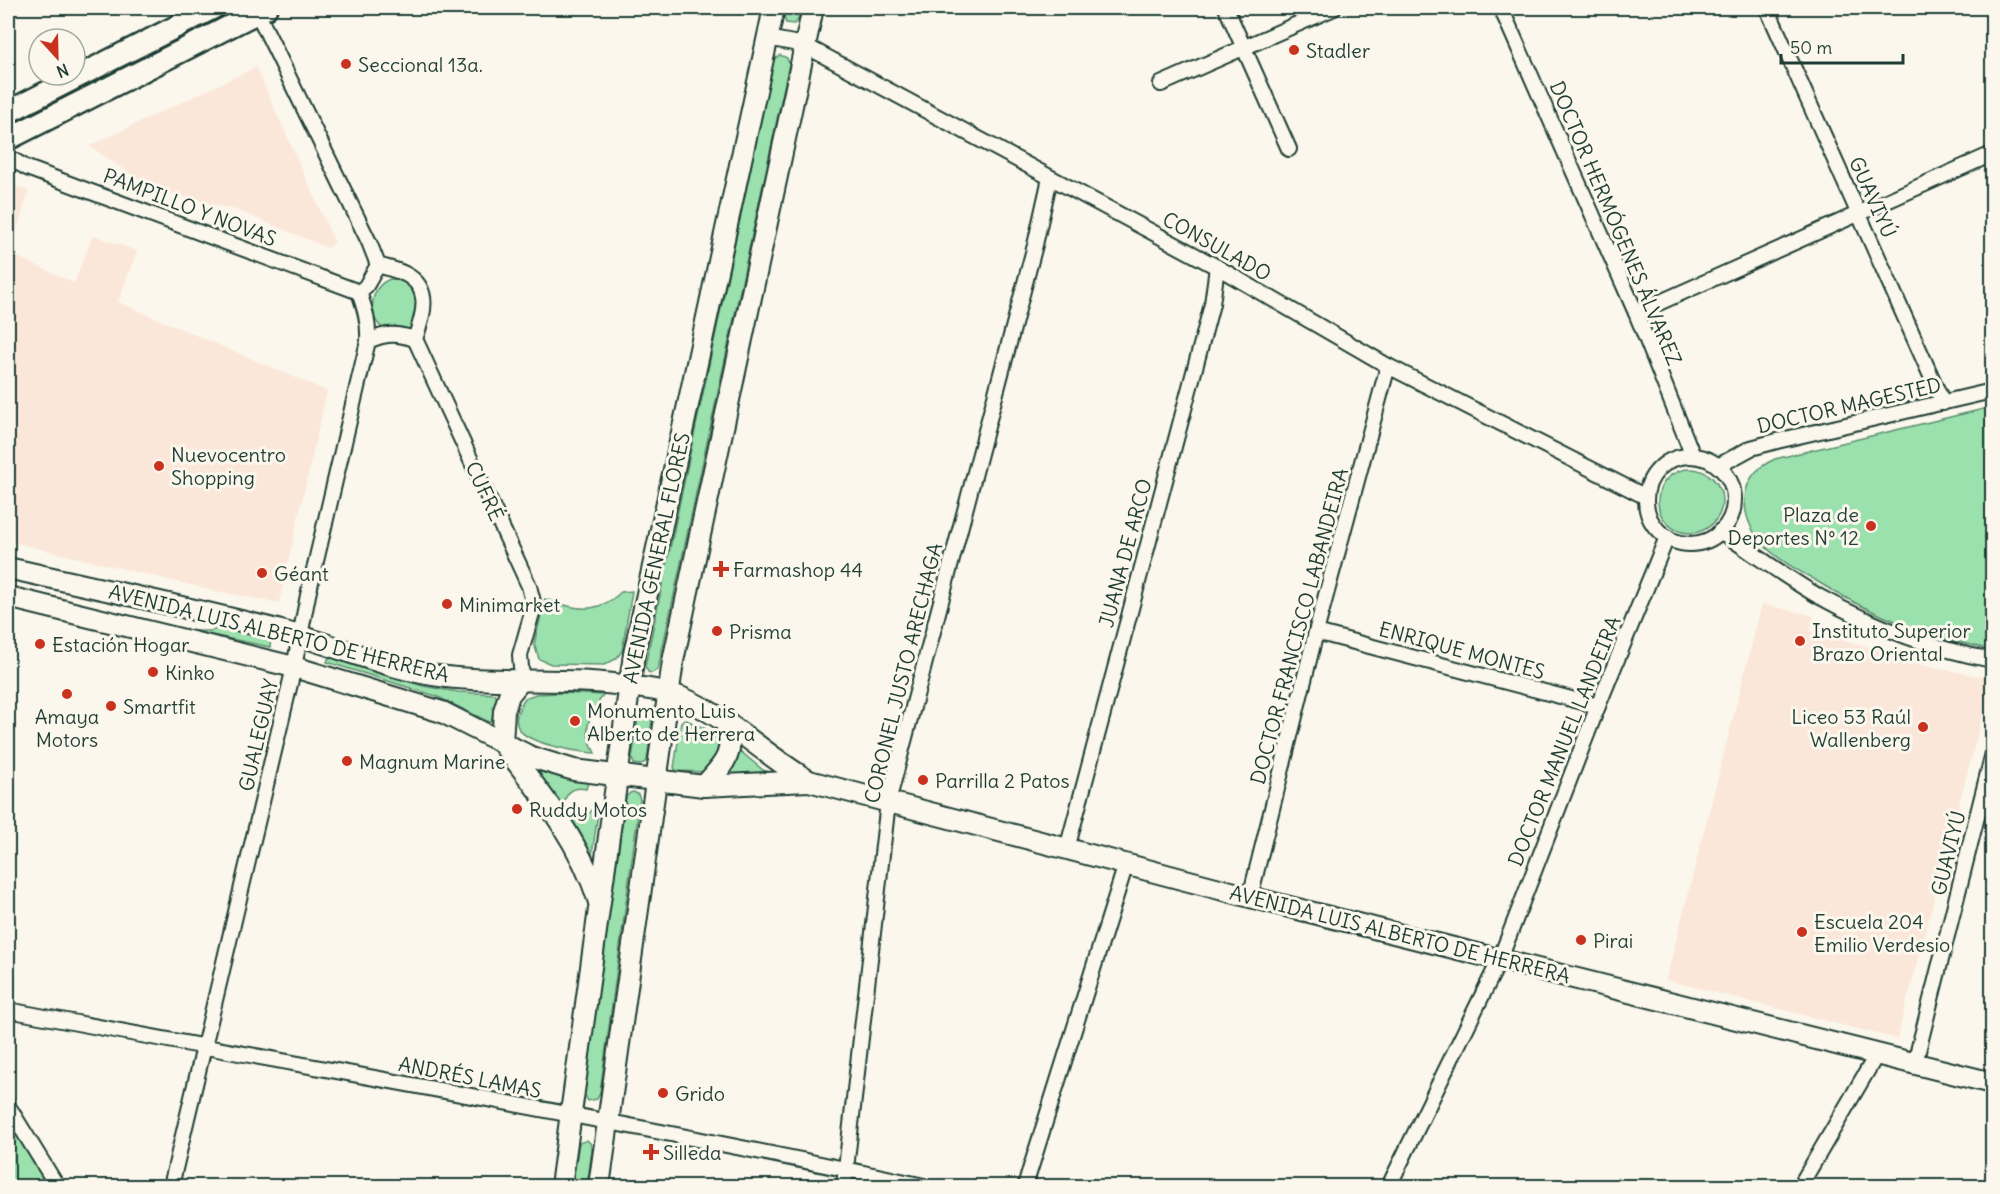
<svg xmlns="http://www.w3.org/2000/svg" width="2000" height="1194" viewBox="0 0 2000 1194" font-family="Delius,sans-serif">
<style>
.built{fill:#fbe7da}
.green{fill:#9be1ad;stroke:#5d8f70;stroke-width:1.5}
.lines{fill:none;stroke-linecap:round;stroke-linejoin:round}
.street-casing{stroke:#1f3d34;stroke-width:18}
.secondary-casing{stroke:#1f3d34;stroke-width:24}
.primary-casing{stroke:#1f3d34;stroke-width:26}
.street{stroke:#fbf7ec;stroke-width:14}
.secondary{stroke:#fbf7ec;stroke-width:20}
.primary{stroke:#fbf7ec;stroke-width:21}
.poi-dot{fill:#c8321e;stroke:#fbf7ec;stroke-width:2}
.labels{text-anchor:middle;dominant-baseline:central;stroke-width:6;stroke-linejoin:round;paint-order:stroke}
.poi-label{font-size:20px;fill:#1f3d34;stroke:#fbf7ec;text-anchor:start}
.street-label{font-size:20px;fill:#1f3d34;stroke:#fbf7ec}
</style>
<rect width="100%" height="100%" fill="#fbf7ec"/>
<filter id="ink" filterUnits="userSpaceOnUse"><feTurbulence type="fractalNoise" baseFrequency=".0167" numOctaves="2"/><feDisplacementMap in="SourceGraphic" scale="12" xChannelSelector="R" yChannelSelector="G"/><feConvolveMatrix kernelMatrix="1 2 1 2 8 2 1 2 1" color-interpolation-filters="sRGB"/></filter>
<g filter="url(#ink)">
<!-- built -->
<g class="built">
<path d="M256 67 335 243 328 248 239 211 153 189 89 146Z"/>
<path d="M8 184 29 191 10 253 74 283 93 235 137 251 118 302 327 391 279 603 215 591 8 541Z"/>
<path d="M1762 604 1814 616 1810 631 1887 652 1921 665 1984 677 1990 687 1897 1039 1666 980Z"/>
</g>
<!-- green -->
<g class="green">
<path d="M235 8H240L8 127V124Z"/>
<path d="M786 8H800L798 20 794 24 786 23 784 16Z"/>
<path d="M780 55 787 58 789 64 658 669 652 673 648 672 645 666 774 59Z"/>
<path d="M390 279C417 279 426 311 409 329L395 326 382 328C367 314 370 287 390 279Z"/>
<path d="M1992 407V650C1972 645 1950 641 1930 634 1887 620 1848 601 1810 577 1793 568 1774 557 1761 542 1751 530 1745 517 1745 501 1745 480 1757 467 1775 459Z"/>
<circle cx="1690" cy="501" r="32"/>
<path d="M632 591 622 651 616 659 604 665 551 664 539 659 534 644 545 599C574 609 596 616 621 592Z"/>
<path d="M222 626 271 639 270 647 192 631H211Z"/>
<path d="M329 657 423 686 458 692 495 694 498 700 491 721 489 722 436 696 327 662Z"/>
<path d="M561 693 603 695C589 718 581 726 595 753 578 752 528 744 519 729 513 720 519 707 525 698L536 694Z"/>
<path d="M639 711H643L652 719 647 761 640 765 634 764 632 759Z"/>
<path d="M684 719C699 726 717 731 722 748L707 772 677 771 674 768 681 722Z"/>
<path d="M740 751 763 770 779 775 722 774 736 763Z"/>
<path d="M540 772 588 782 586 789C573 786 564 793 564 807L562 808 539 776Z"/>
<path d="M633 792 638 794 640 800 600 1093 597 1099 588 1101 584 1094 626 797 630 793Z"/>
<path d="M594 806 599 807 591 861 568 818 571 816C581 820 590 817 594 806Z"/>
<path d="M8 1114 51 1186H8Z"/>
<path d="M587 1140 590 1143 592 1150 587 1186H572L579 1143Z"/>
</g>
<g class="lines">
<!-- street casing -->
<g class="street-casing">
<g id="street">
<path d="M255 8 369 242 378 265 366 286 359 292"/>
<path d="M1226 8 1289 149"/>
<path d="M1501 8 1636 313 1693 456"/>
<path d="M1767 8 1943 403"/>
<path d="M767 38 804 45 1217 267 1388 366 1646 497"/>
<path d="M1161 84 1334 8"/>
<path d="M8 157 27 168 359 292"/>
<path d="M378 265C387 268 397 270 405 274 433 288 423 317 415 339L529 586 534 606 520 655 522 679"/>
<path d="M1636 313 1992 154"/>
<path d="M368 341C386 333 396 333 415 339"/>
<circle cx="1690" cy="500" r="44"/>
<path d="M1718 466 1751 448 1777 441 1992 391"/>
<path d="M1720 531C1753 553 1785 577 1820 597 1873 626 1933 649 1992 660"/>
<path d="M1316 632 1598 706"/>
<path d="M1067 849 1212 304 1217 267"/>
<path d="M1250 897 1316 632 1388 366"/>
<path d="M8 1010C313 1068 620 1120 924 1186"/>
<path d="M1915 1063 1992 757"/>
<path d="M8 1106 57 1186"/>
<path d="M171 1186 294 667 308 595 368 341C369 323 365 309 359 292"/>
<path d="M844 1186 888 802 1035 245 1050 178"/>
<path d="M1025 1186 1126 864"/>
<path d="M1389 1186 1500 959 1598 706 1667 537"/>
<path d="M1800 1186 1877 1054"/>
</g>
</g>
<!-- secondary casing -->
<g class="secondary-casing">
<g id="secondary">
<path d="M8 568C100 589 193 608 285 632 339 646 392 671 447 677 510 684 573 676 636 687 648 689 661 690 672 694 724 712 762 754 809 781L1250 897 1992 1083"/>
<path d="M8 597 294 667 442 712 531 757 574 770 704 786 809 781"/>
<path d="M522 679 509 695 504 711 502 743C540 792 580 841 599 902"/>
<path d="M704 786C724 764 736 754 726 722"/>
<path d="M561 1186 634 654 774 8"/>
<path d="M599 1186 673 661 813 8"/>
</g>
</g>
<!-- primary casing -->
<g class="primary-casing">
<g id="primary">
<path d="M8 112 213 8"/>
<path d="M8 139 266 8"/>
</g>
</g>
<!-- street -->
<use href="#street" class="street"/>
<!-- secondary -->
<use href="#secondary" class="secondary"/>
<!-- primary -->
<use href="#primary" class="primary"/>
</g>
</g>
<!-- markers -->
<g class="poi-dot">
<circle cx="1294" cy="50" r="6"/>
<circle cx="346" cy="64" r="6"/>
<circle cx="159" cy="466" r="6"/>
<circle cx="1871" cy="526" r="6"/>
<path d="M718 560h6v6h6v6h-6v6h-6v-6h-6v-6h6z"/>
<circle cx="262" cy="573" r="6"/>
<circle cx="447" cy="604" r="6"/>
<circle cx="717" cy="631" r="6"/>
<circle cx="1800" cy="641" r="6"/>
<circle cx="40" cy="644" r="6"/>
<circle cx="153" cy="672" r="6"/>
<circle cx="67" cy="694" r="6"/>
<circle cx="111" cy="706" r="6"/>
<circle cx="575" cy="721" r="6"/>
<circle cx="1923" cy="727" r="6"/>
<circle cx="347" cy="761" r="6"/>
<circle cx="923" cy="780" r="6"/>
<circle cx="517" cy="809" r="6"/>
<circle cx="1802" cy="932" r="6"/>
<circle cx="1581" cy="940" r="6"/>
<circle cx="663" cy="1093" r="6"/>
<path d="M648 1143h6v6h6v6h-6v6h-6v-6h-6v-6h6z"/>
</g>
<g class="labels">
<!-- poi labels -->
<g class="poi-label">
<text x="1306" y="50">Stadler</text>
<text x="358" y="64">Seccional 13a.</text>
<text x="171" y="454">Nuevocentro<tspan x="171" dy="23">Shopping</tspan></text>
<text x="1859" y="514" text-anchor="end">Plaza de<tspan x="1859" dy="23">Deportes Nº 12</tspan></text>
<text x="733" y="569">Farmashop 44</text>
<text x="274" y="573">Géant</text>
<text x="459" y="604">Minimarket</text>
<text x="1812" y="630">Instituto Superior<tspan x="1812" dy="23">Brazo Oriental</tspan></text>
<text x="729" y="631">Prisma</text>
<text x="52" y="644">Estación Hogar</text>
<text x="165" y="672">Kinko</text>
<text x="123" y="706">Smartfit</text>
<text x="587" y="710">Monumento Luis<tspan x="587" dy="23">Alberto de Herrera</tspan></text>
<text x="67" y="716" text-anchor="middle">Amaya<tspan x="67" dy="23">Motors</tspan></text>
<text x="1911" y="716" text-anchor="end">Liceo 53 Raúl<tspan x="1911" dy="23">Wallenberg</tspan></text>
<text x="359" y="761">Magnum Marine</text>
<text x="935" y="780">Parrilla 2 Patos</text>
<text x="529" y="809">Ruddy Motos</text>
<text x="1814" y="921">Escuela 204<tspan x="1814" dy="23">Emilio Verdesio</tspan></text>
<text x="1593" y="940">Pirai</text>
<text x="675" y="1093">Grido</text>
<text x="663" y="1152">Silleda</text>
</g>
<!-- street labels -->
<g class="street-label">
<text transform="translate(1873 197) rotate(66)">GUAVIYÚ</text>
<text transform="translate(190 207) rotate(21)">PAMPILLO Y NOVAS</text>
<text transform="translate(1616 223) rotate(67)">DOCTOR HERMÓGENES ÁLVAREZ</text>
<text transform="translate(1217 246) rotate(29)">CONSULADO</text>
<text transform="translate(1849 405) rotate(-13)">DOCTOR MAGESTED</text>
<text transform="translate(485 491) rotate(65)">CUFRÉ</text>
<text transform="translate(1125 553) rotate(-75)">JUANA DE ARCO</text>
<text transform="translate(656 558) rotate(-78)">AVENIDA GENERAL FLORES</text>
<text transform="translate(1299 626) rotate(-75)">DOCTOR FRANCISCO LABANDEIRA</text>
<text transform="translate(279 633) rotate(14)">AVENIDA LUIS ALBERTO DE HERRERA</text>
<text transform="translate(1462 650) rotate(15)">ENRIQUE MONTES</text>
<text transform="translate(903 673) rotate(-76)">CORONEL JUSTO ARECHAGA</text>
<text transform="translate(258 735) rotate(-77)">GUALEGUAY</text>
<text transform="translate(1564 741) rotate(-68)">DOCTOR MANUEL LANDEIRA</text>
<text transform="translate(1948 853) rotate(-76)">GUAVIYÚ</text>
<text transform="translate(1400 934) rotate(14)">AVENIDA LUIS ALBERTO DE HERRERA</text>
<text transform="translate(470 1077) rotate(11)">ANDRÉS LAMAS</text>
</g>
</g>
<!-- margin -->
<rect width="2000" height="1194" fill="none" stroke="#fbf7ec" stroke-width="30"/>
<rect x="15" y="15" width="1970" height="1164" fill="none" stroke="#1f3d34" stroke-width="2" filter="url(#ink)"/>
<!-- north arrow -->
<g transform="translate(57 57) rotate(158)"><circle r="28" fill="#fbf7ec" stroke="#a3ada2" stroke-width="1.5"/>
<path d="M0-4.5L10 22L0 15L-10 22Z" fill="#c8321e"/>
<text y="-9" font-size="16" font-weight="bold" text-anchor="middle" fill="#1f3d34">N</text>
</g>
<!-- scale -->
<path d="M1781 54v9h122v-9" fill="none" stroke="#1f3d34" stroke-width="3"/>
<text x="1790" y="54" font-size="18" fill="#1f3d34" stroke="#fbf7ec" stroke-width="4.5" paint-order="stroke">50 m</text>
</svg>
